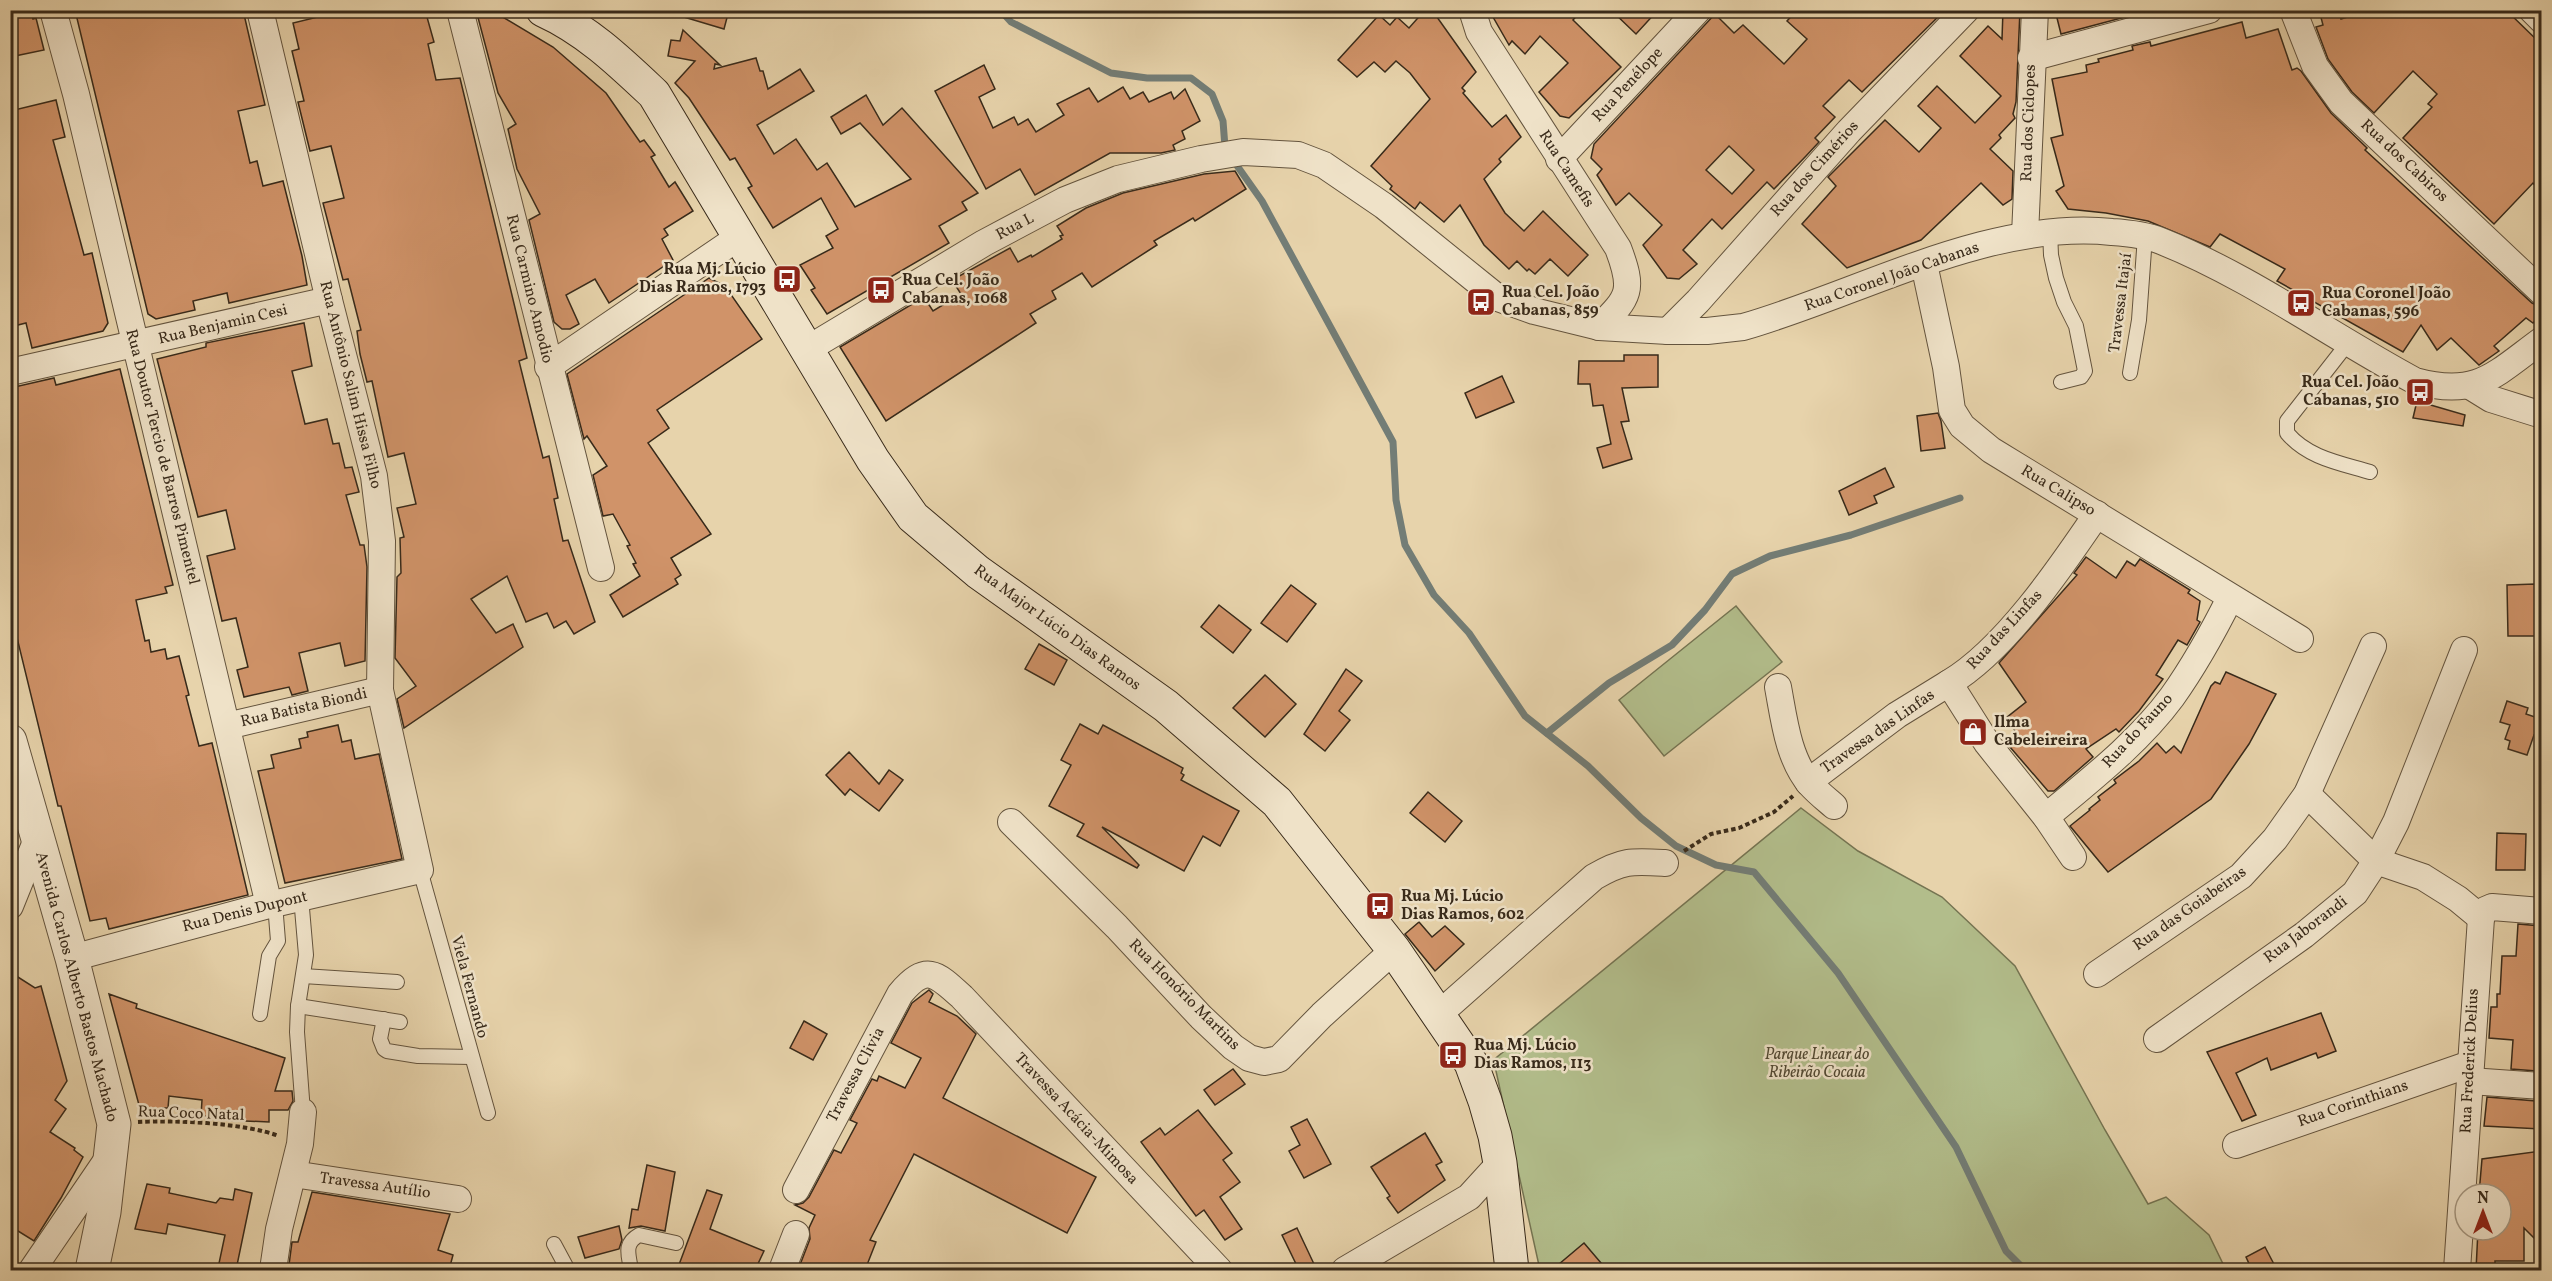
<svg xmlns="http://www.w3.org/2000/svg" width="2552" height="1281" viewBox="0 0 2552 1281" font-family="Vollkorn,serif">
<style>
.green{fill:#b2bd8b;stroke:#757452;stroke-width:1.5}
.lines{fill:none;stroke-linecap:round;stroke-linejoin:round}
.stream{stroke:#737d76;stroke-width:7}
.building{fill:#d09369;stroke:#382a1a;stroke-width:1.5;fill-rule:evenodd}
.service-casing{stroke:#64543e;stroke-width:16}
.minor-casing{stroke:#64543e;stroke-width:28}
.tertiary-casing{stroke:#64543e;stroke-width:35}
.secondary-casing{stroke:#382a1a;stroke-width:35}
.path{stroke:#382a1a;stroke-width:4;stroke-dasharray:4.5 3;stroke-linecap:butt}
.service{stroke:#efe2c8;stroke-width:14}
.minor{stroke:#efe2c8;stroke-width:26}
.tertiary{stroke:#efe2c8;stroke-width:33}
.secondary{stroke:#efe2c8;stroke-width:33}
.labels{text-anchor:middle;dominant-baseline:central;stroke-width:5;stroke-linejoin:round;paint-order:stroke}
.street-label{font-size:16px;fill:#382a1a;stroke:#efe2c8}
.poi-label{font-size:16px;font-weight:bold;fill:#382a1a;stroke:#efe2c8;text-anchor:start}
.park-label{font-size:16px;font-style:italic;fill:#504731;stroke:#efe2c8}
</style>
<rect width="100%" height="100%" fill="#e7d3ab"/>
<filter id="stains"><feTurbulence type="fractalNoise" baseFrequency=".00333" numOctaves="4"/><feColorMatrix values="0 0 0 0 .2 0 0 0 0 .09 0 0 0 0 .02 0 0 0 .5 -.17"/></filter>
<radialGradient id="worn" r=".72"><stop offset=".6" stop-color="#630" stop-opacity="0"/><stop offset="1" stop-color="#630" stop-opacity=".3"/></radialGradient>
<!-- green -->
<g class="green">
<path d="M1736 606 1782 662 1664 756 1619 700Z"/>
<path d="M1801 808 1858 851 1942 897 2015 966 2105 1130 2148 1204 2166 1197 2209 1235 2226 1270H1540L1496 1071 1491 1062Z"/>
</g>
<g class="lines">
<!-- stream -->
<g class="stream">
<path d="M1000 10 1011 22 1111 73 1147 78H1191L1212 94 1223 121 1225 147 1227 151"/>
<path d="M1233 160 1262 201 1393 442 1396 500 1405 545 1434 595 1469 633 1525 716 1588 766 1641 818 1676 846 1716 865 1754 872 1838 973 1956 1147 2006 1251 2025 1270"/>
<path d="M1547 733 1609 683 1672 645 1705 610 1732 574 1770 556 1851 535 1960 498"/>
</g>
</g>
<!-- building -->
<g class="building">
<path d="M10 10H30L33 19 36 18 44 50 10 57Z"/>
<path d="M75 10H243L265 105 238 111 250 163 257 161 263 186 283 181 302 256 307 285 229 303 227 293 193 301 195 310 156 319 148 314Z"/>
<path d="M317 10H425L434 42 428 44 436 80 460 78 527 358 519 361 543 458 549 456 558 498 554 499 563 541 568 540 595 622 574 634 566 621 554 628 547 613 526 622 507 576 471 599 496 633 513 624 523 647 404 728 397 699 416 686 395 658 397 577 401 573 400 538 404 537 397 508 416 504 404 453 388 457 372 381 367 382 360 354 357 331 361 330 348 279 343 280 323 203 344 198 331 146 310 151 298 102 304 101 292 51 299 49 293 23 318 17Z"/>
<path d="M476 10H491L553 47 606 93 640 142 644 140 655 155 651 157 669 187 675 182 693 211 664 229 668 235 662 239 673 260 609 303 595 279 566 295 579 324 570 329H562L554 322 529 220 540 214 517 169 508 129 516 124 498 93Z"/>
<path d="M678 10H729L724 29 677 15Z"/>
<path d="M1425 10H1432L1476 72 1462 88 1465 91 1463 93 1492 127 1506 115 1521 137 1499 159 1501 162 1484 179 1505 213 1524 231 1543 211 1588 255 1568 276 1550 259 1535 274 1529 269 1527 271 1517 261 1509 269 1484 245 1460 205 1444 222 1420 202 1415 209 1390 189 1392 186 1371 166 1430 99 1410 73 1396 61 1385 72 1374 62 1357 77 1338 60 1379 15 1390 25 1397 17 1409 28Z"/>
<path d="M1489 10H1582L1573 20 1621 67 1569 118 1560 116 1539 92 1568 63 1540 36 1525 54 1512 41 1509 45Z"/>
<path d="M1611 10H1658L1636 34Z"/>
<path d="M1797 10H1945L1862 92 1849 80 1823 106 1835 117 1815 138 1819 142 1806 156 1774 189 1767 182 1722 229 1712 219 1683 250 1697 264 1679 279 1667 278 1643 245 1662 225 1629 193 1616 205 1597 175 1602 169 1591 158 1594 144 1715 14 1734 33 1743 25 1784 64 1807 39 1787 21ZM1729 146 1754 170 1732 194 1706 170Z"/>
<path d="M2003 10H2020L2016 102 2013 114 2015 118 1999 135 2001 138 1990 149 2013 171 2012 199 2003 205 1981 183 1921 240 1847 268 1802 224 1836 186 1828 177 1885 120 1919 152 1941 128 1918 106 1937 86 1975 123 2001 96 1960 56 1988 26 2002 39Z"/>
<path d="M2055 10H2128L2129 16 2061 34Z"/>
<path d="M2319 10H2338L2341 19 2370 10H2506L2541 44V90L2535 97 2541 104V192L2533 183 2494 224 2403 138 2432 107 2428 104 2437 94 2413 71 2374 113 2352 92 2328 59 2316 27 2323 25Z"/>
<path d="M2242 22 2246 38 2278 29 2292 70 2297 68 2301 71 2331 113 2367 148 2365 150 2532 303 2541 307V315L2533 323 2526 318 2494 346 2499 351 2479 365 2451 338 2437 350 2421 325 2403 352 2277 281 2285 269 2220 234 2210 247 2148 221 2106 213 2068 209 2056 191 2064 186 2051 138 2063 135 2052 79 2087 72 2086 65 2099 62 2098 59 2133 50 2132 46 2150 42 2151 46Z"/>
<path d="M683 30 720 65 715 64 714 69 756 58 760 71H763L768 89 800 69 814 91 757 125 774 154 796 139 817 170 827 163 855 207 911 179 860 123 841 134 831 117 866 95 883 125 902 108 978 193 962 202 967 210 939 226 949 243 827 314 811 290 815 288 800 265 833 248 826 236 838 229 821 198 773 228 748 188 752 186 735 158 730 160 689 98 675 83 695 61 668 56 671 40 680 41Z"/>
<path d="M984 65 995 89 979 97 993 128 1014 117 1018 125 1028 119 1036 132 1064 115 1057 104 1089 88 1098 102 1123 87 1130 99 1143 92 1149 102 1171 92 1174 99 1185 89 1200 121 1182 131 1185 139 1173 145 1175 150 1161 153H1110L1035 195 1020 169 986 189 935 91Z"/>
<path d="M56 100 65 137 53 140 84 255 92 253 108 323 103 331 32 348 26 323 10 327V111Z"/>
<path d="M1235 171 1246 189 1195 221 1193 218 1154 241 1157 245 1092 287 1082 273 1052 291 1056 299 1030 314 1036 323 886 421 840 347 924 297 933 311 961 294 952 280 1010 248 1018 262 1031 255 1032 257 1062 239 1060 236 1063 235 1057 226 1086 208 1123 193 1204 174Z"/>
<path d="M709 278 725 286 762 339 657 410 669 428 648 443 711 534 671 558 681 575 675 579 678 584 623 617 610 595 640 576 633 564 636 563 627 546 630 545 613 514 603 516 593 475 607 466 587 436 584 439 567 374Z"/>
<path d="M304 323 312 366 292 371 305 424 327 419 333 444 339 443 345 468 352 467 359 492 346 495 360 545H364L367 567 365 661 345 666 340 643 299 653 308 691 292 695 289 687 244 697 237 670 248 667 236 618 222 621 207 556 235 549 226 510 198 517 157 359 206 347V343Z"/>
<path d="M1624 355H1658V387L1622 388 1629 421 1621 422 1632 459 1603 468 1597 448 1611 444 1603 405 1593 406 1590 384H1578L1579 361H1624Z"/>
<path d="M120 369 173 585 165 587 167 593 136 600 145 641 149 640 151 652 165 649 167 659 179 656 189 695 186 696 199 746 212 743 248 895 109 929 106 918 90 921 61 806H58L10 609V577L17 576 10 550V388L54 378 56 385Z"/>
<path d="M1502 376 1514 402 1476 418 1465 393Z"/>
<path d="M2417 401 2465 415 2463 426 2413 418Z"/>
<path d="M1938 413 1941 421 1945 448 1921 451 1917 416Z"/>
<path d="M1885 468 1894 487 1874 496 1877 503 1849 515 1839 491Z"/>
<path d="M2086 557 2116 578 2127 561 2135 566 2140 559 2190 590 2188 593 2200 601 2197 620 2200 622 2187 645 2178 640 2156 675 2163 679 2139 711 2119 732 2116 729 2086 749 2093 757 2054 791H2048L2010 747 2020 738 2006 718 2026 702 1999 663 2077 575 2074 573Z"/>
<path d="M2535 584V636H2508L2507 585Z"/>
<path d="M1291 585 1316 604 1287 642 1261 623Z"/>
<path d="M1219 605 1251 630 1233 653 1201 627Z"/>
<path d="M1039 644 1067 660 1054 685 1025 669Z"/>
<path d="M1346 669 1362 681 1339 711 1350 720 1325 751 1304 734Z"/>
<path d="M2226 672 2276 694 2249 744 2211 799 2108 872 2070 826 2090 810 2089 809 2100 800 2098 797 2116 783 2114 780 2139 761 2157 743 2166 753 2174 746 2181 753 2211 686 2215 682 2220 684Z"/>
<path d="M1265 675 1296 704 1265 737 1233 708Z"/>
<path d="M2507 701 2528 708 2526 714 2541 719V738L2534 735 2527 755 2508 749 2510 741 2505 739 2510 725 2500 722Z"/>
<path d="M1080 724 1098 734 1103 725 1183 768 1181 773 1184 775 1181 780 1239 811 1220 846 1203 836 1184 871 1102 827 1139 865 1137 868 1077 836 1084 824 1049 806 1071 765 1061 760Z"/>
<path d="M338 725 342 742 351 740 355 759 379 754 402 859 285 883 258 771 274 768 271 755 301 748 299 739 308 737 307 732Z"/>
<path d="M849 752 879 784 889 770 903 780 879 811 850 789 845 795 826 775Z"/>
<path d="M1428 792 1462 821 1445 842 1410 813Z"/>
<path d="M2497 833 2526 834 2525 870H2496Z"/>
<path d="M1419 922 1432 937 1445 926 1464 944 1435 971 1405 934Z"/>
<path d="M2518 924 2541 926V1069L2537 1071 2511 1069 2513 1040 2489 1038 2491 1007H2497V994H2500L2502 956H2516Z"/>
<path d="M10 972 35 988 41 986 67 1081 55 1100 66 1109 50 1132 75 1148 74 1150 83 1157 61 1198 34 1241 10 1226Z"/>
<path d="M929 990 933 994 929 1002 957 1016 976 1034 943 1098 1096 1177 1067 1233 914 1154 870 1240 876 1242 865 1270H798L810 1239 809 1228 815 1215 795 1205 803 1203 809 1197 834 1150 841 1153 857 1123 850 1120 872 1079 877 1081 879 1076 905 1088 921 1058 891 1043 912 1003Z"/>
<path d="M109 994 137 1004 136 1008 285 1058 275 1091H292L293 1101 288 1110H269V1122L222 1120V1117L201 1116 202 1100 169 1096 168 1108H162V1117L142 1116Z"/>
<path d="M2321 1013 2336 1051 2318 1058 2316 1053 2271 1070 2267 1058 2236 1073 2256 1115 2242 1121 2207 1052Z"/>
<path d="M804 1021 827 1034 813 1060 790 1048Z"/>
<path d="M1233 1069 1245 1084 1215 1105 1204 1090Z"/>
<path d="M2487 1097 2536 1101 2535 1107H2541V1129L2484 1126Z"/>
<path d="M1198 1110 1232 1153 1223 1160 1240 1182 1220 1197 1242 1229 1225 1240 1204 1210 1196 1216 1141 1142 1160 1128 1165 1135Z"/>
<path d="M1307 1119 1331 1164 1304 1178 1289 1151 1300 1145 1291 1127Z"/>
<path d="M1425 1133 1442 1162 1436 1165 1445 1180 1398 1213 1387 1198 1390 1196 1371 1167Z"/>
<path d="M2541 1151V1245L2524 1228V1261H2495V1270H2476L2478 1230H2501V1194H2479L2482 1159Z"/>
<path d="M647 1165 675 1172 665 1231 641 1226 629 1228 632 1209 638 1210Z"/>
<path d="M147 1184 170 1188 169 1193 216 1203 220 1198 233 1200 235 1189 252 1193 236 1270 218 1268 225 1235 168 1224 166 1234 135 1229Z"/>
<path d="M707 1190 722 1195 710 1229 764 1251 755 1270H677Z"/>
<path d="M312 1192 450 1214 438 1250 453 1255 449 1270H307V1267L289 1265 292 1242H298Z"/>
<path d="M619 1226 622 1240 619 1249 585 1258 578 1237Z"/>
<path d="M1297 1228 1314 1264 1299 1270 1282 1235Z"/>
<path d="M1584 1243 1607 1270H1552Z"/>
<path d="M2265 1247 2277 1270H2252L2246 1257Z"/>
</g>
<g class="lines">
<!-- service casing -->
<g class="service-casing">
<g id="service">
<path d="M2050 231 2051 255 2056 278 2064 302 2076 326 2085 371 2081 377 2061 382"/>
<path d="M2348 343 2287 421V433C2308 458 2340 463 2370 472"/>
<path d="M2130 373 2139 320 2145 236"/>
<path d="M420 870 488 1113"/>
<path d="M301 897 306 955 298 1006 297 1032 303 1112"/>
<path d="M303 976 397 982"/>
<path d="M298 1006 400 1022"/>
<path d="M260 1014 269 956 278 941 276 916 269 905"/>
<path d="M384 1019 380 1039 384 1049 387 1051 418 1056 471 1057"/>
<path d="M554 1244 568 1270"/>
<path d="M631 1270C629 1255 623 1244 639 1235L676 1243"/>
</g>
</g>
<!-- minor casing -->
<g class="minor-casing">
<g id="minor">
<path d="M53 10 76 94 269 905"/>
<path d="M460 10 601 568"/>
<path d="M1472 10 1479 32 1618 248C1634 290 1630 297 1599 327"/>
<path d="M2293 10 2315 66 2341 102 2542 292"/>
<path d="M2532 10 2542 20"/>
<path d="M2031 58 2209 10"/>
<path d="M1559 159 1698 10"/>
<path d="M2025 235 2035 10"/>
<path d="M1924 264 1946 367 1952 410 1962 426 1991 450 2300 639"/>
<path d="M1668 331 1698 301 1849 131 1966 10"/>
<path d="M806 350 984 243 1065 200 1118 179 1201 159 1243 152 1298 155 1324 165 1384 206 1498 298 1534 311 1599 327 1668 331H1707L1743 327C1859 294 1989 219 2112 232 2128 233 2146 235 2161 241 2249 276 2331 336 2415 381 2477 398 2494 375 2542 340"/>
<path d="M548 367 739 237"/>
<path d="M10 372 329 300"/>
<path d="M2470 386 2491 399 2542 415"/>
<path d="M1778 687C1784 719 1788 758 1810 784 1817 792 1826 799 1834 806"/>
<path d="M227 726 380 690"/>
<path d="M1808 782 1897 715 1949 683"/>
<path d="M2307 794 2376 861 2423 877 2458 899 2481 918"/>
<path d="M2046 817C2090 780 2138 743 2172 697 2194 666 2213 632 2230 598"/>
<path d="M1011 822 1117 927 1201 1017 1233 1047 1249 1058 1264 1062 1279 1059 1322 1015 1394 950"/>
<path d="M2073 857 2046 817 1987 743 1949 683C2005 650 2061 567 2097 514"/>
<path d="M10 906 37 839"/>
<path d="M72 958 269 905 420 870 380 690 382 541 374 476 329 300 260 10"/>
<path d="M2097 974 2241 876 2275 839 2307 794 2373 646"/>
<path d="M1438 1015 1594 877C1623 860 1632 861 1665 863"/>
<path d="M2157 1039 2304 935 2355 893 2376 861 2396 822 2464 650"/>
<path d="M2470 1081 2542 1086"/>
<path d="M2236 1145 2470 1064"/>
<path d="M293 1174 458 1199"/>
<path d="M796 1190 900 994C926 963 936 973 962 997L1219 1270"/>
<path d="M32 1270 109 1157"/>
<path d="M273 1270 279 1229 300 1144 303 1112"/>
<path d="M782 1270 796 1234"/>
<path d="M1345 1270 1469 1197 1500 1163"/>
<path d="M2457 1270 2481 918 2485 910 2492 907 2542 911"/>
</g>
</g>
<!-- tertiary casing -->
<g class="tertiary-casing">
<path id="tertiary" d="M10 741 72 958 114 1124 104 1212 92 1270"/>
</g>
<!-- secondary casing -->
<g class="secondary-casing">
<path id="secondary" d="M543 10C587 30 620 62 654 94L873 460 913 517 978 572 1166 706 1277 802 1394 950 1471 1063 1485 1101 1495 1136 1500 1163 1512 1270"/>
</g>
<!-- path -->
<g class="path">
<path d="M1684 851 1711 834 1739 828 1774 812 1793 796"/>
<path d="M138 1122C177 1120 244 1123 279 1136"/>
</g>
<!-- service -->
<use href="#service" class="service"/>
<!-- minor -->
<use href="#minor" class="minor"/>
<!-- tertiary -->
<use href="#tertiary" class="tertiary"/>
<!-- secondary -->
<use href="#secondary" class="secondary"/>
</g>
<!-- icons -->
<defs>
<g id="bus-square" transform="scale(1.5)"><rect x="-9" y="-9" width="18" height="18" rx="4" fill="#8f2418" stroke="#efe2c8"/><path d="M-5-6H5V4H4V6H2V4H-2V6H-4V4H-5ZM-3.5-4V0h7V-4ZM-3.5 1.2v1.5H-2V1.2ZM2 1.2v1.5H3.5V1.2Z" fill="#fff"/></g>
<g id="shop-square" transform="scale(1.5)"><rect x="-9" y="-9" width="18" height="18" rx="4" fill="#8f2418" stroke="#efe2c8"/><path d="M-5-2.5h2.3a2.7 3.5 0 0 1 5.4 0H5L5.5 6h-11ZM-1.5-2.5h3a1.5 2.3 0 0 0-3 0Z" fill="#fff"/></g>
</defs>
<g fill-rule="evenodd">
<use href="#bus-square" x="787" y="279"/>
<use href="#bus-square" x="881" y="290"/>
<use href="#bus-square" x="1481" y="302"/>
<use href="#bus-square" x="2301" y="303"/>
<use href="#bus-square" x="2420" y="392"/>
<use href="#shop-square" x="1973" y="732"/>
<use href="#bus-square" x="1380" y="906"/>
<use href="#bus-square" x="1453" y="1055"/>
</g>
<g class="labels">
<!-- street labels -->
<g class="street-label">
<text transform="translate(1628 85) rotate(-47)">Rua Penélope</text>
<text transform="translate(2029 123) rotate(-88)">Rua dos Ciclopes</text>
<text transform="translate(2404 161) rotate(43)">Rua dos Cabiros</text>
<text transform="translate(1566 169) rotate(57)">Rua Camefis</text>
<text transform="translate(1815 169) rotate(-48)">Rua dos Cimérios</text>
<text transform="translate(1015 227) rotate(-28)">Rua L</text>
<text transform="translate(1892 277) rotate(-19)">Rua Coronel João Cabanas</text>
<text transform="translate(529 289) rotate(76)">Rua Carmino Amodio</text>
<text transform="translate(2121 303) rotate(-83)">Travessa Itajaí</text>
<text transform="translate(223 325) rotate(-13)">Rua Benjamin Cesi</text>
<text transform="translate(350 385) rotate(76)">Rua Antônio Salim Hissa Filho</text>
<text transform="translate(162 457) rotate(76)">Rua Doutor Tercio de Barros Pimentel</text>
<text transform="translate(2058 491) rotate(31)">Rua Calipso</text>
<text transform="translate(1057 628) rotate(36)">Rua Major Lúcio Dias Ramos</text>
<text transform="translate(2005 630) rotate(-47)">Rua das Linfas</text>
<text transform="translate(304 708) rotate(-13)">Rua Batista Biondi</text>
<text transform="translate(2138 731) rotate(-47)">Rua do Fauno</text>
<text transform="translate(1878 732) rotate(-35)">Travessa das Linfas</text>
<text transform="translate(2190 909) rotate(-35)">Rua das Goiabeiras</text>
<text transform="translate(245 912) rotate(-14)">Rua Denis Dupont</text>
<text transform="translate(2306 930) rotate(-37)">Rua Jaborandi</text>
<text transform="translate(76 987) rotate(75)">Avenida Carlos Alberto Bastos Machado</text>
<text transform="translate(469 987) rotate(75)">Viela Fernando</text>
<text transform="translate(1184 995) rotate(45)">Rua Honório Martins</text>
<text transform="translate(2470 1061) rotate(-87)">Rua Frederick Delius</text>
<text transform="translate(856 1075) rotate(-62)">Travessa Clivia</text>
<text transform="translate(2353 1104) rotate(-19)">Rua Corinthians</text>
<text transform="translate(191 1114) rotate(2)">Rua Coco Natal</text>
<text transform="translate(1076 1119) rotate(47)">Travessa Acácia-Mimosa</text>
<text transform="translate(375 1186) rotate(8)">Travessa Autílio</text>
</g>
<!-- poi labels -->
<g class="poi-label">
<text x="766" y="270" text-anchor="end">Rua Mj. Lúcio<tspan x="766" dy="18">Dias Ramos, 1793</tspan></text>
<text x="902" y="281">Rua Cel. João<tspan x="902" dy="18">Cabanas, 1068</tspan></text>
<text x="1502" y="293">Rua Cel. João<tspan x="1502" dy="18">Cabanas, 859</tspan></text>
<text x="2322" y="294">Rua Coronel João<tspan x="2322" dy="18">Cabanas, 596</tspan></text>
<text x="2399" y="383" text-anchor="end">Rua Cel. João<tspan x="2399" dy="18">Cabanas, 510</tspan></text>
<text x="1994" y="723">Ilma<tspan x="1994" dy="18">Cabeleireira</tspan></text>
<text x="1401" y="897">Rua Mj. Lúcio<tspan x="1401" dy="18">Dias Ramos, 602</tspan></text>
<text x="1474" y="1046">Rua Mj. Lúcio<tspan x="1474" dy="18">Dias Ramos, 113</tspan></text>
</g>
<!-- park labels -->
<g class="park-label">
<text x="1817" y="1055">Parque Linear do<tspan x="1817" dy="18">Ribeirão Cocaia</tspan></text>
</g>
</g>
<!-- margin -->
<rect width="2552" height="1281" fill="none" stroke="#e7d3ab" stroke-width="36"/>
<rect x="12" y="12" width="2528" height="1257" fill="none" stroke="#382a1a" stroke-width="3"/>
<rect x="18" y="18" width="2516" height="1245" fill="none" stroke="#382a1a" stroke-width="1.5"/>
<!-- north arrow -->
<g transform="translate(2483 1212)"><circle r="28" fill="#efe2c8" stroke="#a69882" stroke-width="1.5"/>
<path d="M0-4.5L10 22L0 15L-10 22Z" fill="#8f2418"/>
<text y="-9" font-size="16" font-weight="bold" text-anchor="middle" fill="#382a1a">N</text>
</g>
<rect width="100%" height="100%" filter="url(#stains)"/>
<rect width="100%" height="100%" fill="url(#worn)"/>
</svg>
